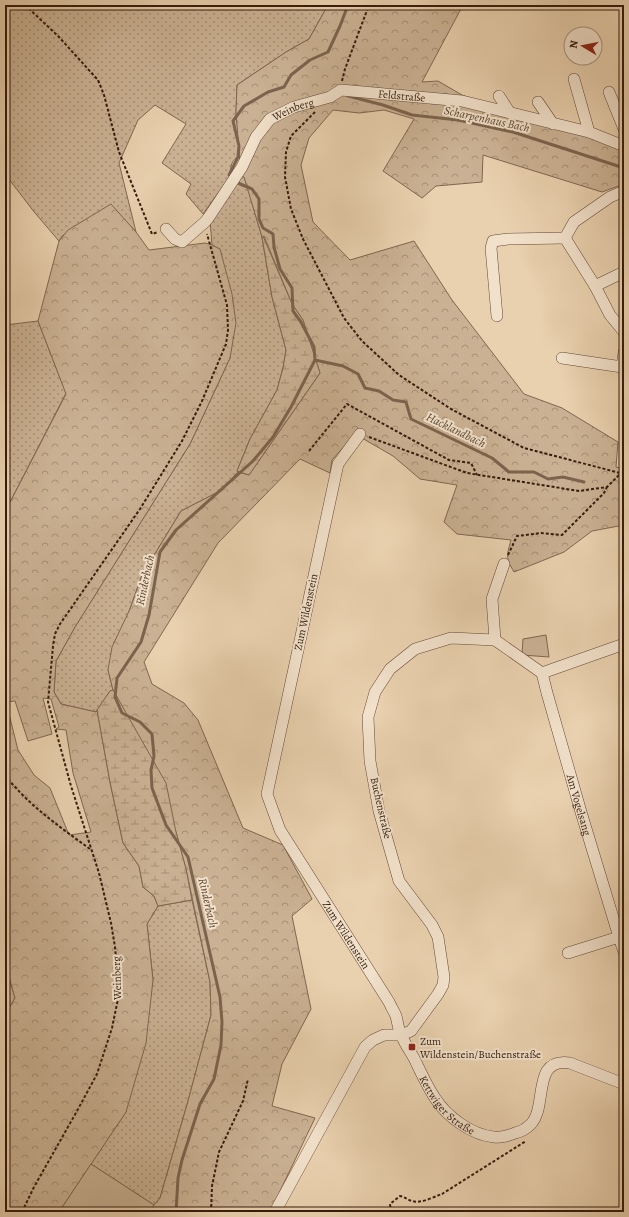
<svg xmlns="http://www.w3.org/2000/svg" width="629" height="1217" viewBox="0 0 629 1217" font-family="Alegreya,serif">
<style>
.grass{fill:url(#grass-dots);stroke:#806650}
.forest{fill:url(#forest-crowns);stroke:#806650;fill-rule:evenodd}
.wetland{fill:url(#wetland-marsh);stroke:#806650}
.park{fill:#cab193;stroke:#806650}
.lines{fill:none;stroke-linecap:round;stroke-linejoin:round}
.stream{stroke:#7c634d;stroke-width:3}
.minor-casing{stroke:#624935;stroke-width:12}
.path{stroke:#351c0d;stroke-width:2;stroke-dasharray:3 2;stroke-linecap:butt}
.minor{stroke:#f1e0ca;stroke-width:11}
.poi-dot{fill:#8f2418;stroke:#f1e0ca;stroke-width:1.5}
.labels{text-anchor:middle;dominant-baseline:central;stroke-width:4;stroke-linejoin:round;paint-order:stroke}
.street-label{font-size:11px;fill:#351c0d;stroke:#f1e0ca}
.poi-label{font-size:11px;fill:#351c0d;stroke:#f1e0ca;text-anchor:start}
.water-label{font-size:12px;font-style:italic;fill:#5f4632;stroke:#f1e0ca}
</style>
<defs>
<pattern id="grass-dots" width="8" height="8" patternUnits="userSpaceOnUse"><rect width="8" height="8" fill="#cab193"/><path d="M2 2h.1M6 6h.1" fill="none" stroke="#a58f76" stroke-width="1.8" stroke-linecap="round"/></pattern>
<pattern id="forest-crowns" width="20" height="18" patternUnits="userSpaceOnUse"><rect width="20" height="18" fill="#cab193"/><path d="M2 6a3 3 0 1 1 6 0M12 15a3 3 0 1 1 6 0" fill="none" stroke="#a58f76"/></pattern>
<pattern id="wetland-marsh" width="20" height="14" patternUnits="userSpaceOnUse"><rect width="20" height="14" fill="#cab193"/><path d="M1 5h8M5 5V1M11 12h8M15 12V8" fill="none" stroke="#a58f76"/></pattern>
</defs>
<rect width="100%" height="100%" fill="#e9d0ae"/>
<filter id="stains"><feTurbulence type="fractalNoise" baseFrequency=".005" numOctaves="4"/><feColorMatrix values="0 0 0 0 .2 0 0 0 0 .09 0 0 0 0 .02 0 0 0 .5 -.17"/></filter>
<radialGradient id="worn" r=".72"><stop offset=".6" stop-color="#630" stop-opacity="0"/><stop offset="1" stop-color="#630" stop-opacity=".3"/></radialGradient>
<!-- grass -->
<g class="grass">
<path d="M5 5H328L309 39 286 52 237 85 236 112 240 155C231 161 230 166 231 175L203 214 186 194 191 184 162 163 186 124 155 105 138 120 119 163 136 232 111 205 62 236 59 241 35 213 5 174Z"/>
<path d="M239 175 244 176 262 237 272 297 286 350 283 368 277 390 250 439 237 471 238 472 222 490 181 511 142 575 108 670 113 690 110 691 96 712 61 704 54 692 56 661 75 627 190 444 230 358 220 250 212 245 210 220Z"/>
<path d="M38 321 66 393 5 512V325Z"/>
<path d="M192 900 210 982 211 1015 188 1101 160 1198 154 1205 91 1164 126 1112 153 980 147 924 158 906Z"/>
<path d="M5 963 15 998 5 1015Z"/>
</g>
<!-- forest -->
<g class="forest">
<path d="M328 5H463L422 82 438 81 462 95 510 113 624 146V184L602 192 483 155 482 182 436 186 422 198 383 171 414 119 384 110 359 113 333 110 309 138 301 165 313 222 350 260 414 241 452 300 524 394 562 408 618 442 616 467 624 469V525L592 531 564 552 514 572C505 557 507 555 511 540L457 534 444 522 457 485 420 479 393 456 355 434 332 460 330 473 300 459 218 543 144 662 152 684 184 703 198 720 243 828 283 845 312 899 292 916 311 1009 282 1064 272 1106 315 1118 270 1212H148L160 1198 188 1101 211 1015 210 982 186 869 176 832 138 735 113 690 108 670 112 647 130 609 142 575 181 511 222 490 238 472 249 475 320 373 303 320 292 304 264 236 262 237 244 177 239 175 240 164 236 112 237 85 286 52 309 39Z"/>
<path d="M111 204 136 232 149 250 205 243 212 245 220 249 232 294 236 323 230 358 190 444 75 627 56 661 54 692 61 704 96 712 97 710 110 782 123 843 139 866 143 887 154 896 158 906 147 924 153 980 146 1043 126 1112 59 1212H5V1015L15 998 5 963V512L66 394 38 321 59 241 68 230ZM43 698 51 699 59 727 56 729 66 730 73 773 91 832 69 835 50 788 34 775 18 750 6 702 15 701 28 741 52 734Z"/>
</g>
<!-- wetland -->
<g class="wetland">
<path d="M263 236 292 304 303 320 320 373 249 475 237 471 250 439 277 390 283 368 286 350 272 297 262 237Z"/>
<path d="M113 690 166 783 176 832 186 869 192 900 158 906 154 896 143 887 139 866 123 843 110 782 97 710 110 691Z"/>
</g>
<!-- park -->
<g class="park">
<path d="M546 635 549 657 522 655 523 639Z"/>
<path d="M91 1164 154 1205 148 1212H59Z"/>
</g>
<g class="lines">
<!-- stream -->
<g class="stream">
<path d="M348 96 383 105 412 115 458 120 513 132 624 168"/>
<path d="M315 360 343 366 358 374 365 388 379 391 393 400 406 402 411 419 492 458 509 472H534L548 479 563 477 584 482"/>
<path d="M176 1212 178 1178 182 1160 200 1104 214 1079 221 1045 222 1022 220 997 188 857 166 825 152 788 151 770 154 756 152 734 140 722 122 713 115 697 117 678 141 642 149 615 160 552 176 530 253 461 273 437 291 407 315 360 314 347 301 322 293 311 292 288 280 269 274 247 273 234 263 228 259 219V199L252 189 238 183 229 175 238 157 239 146 233 121 244 106 268 92 284 87 291 75 310 60 328 52 340 26 348 5"/>
</g>
<!-- minor casing -->
<g class="minor-casing">
<g id="minor">
<path d="M574 79 589 132"/>
<path d="M609 92 624 129"/>
<path d="M499 96 510 113"/>
<path d="M538 102 553 124"/>
<path d="M624 191 610 197 574 222 565 238 595 286 610 315 624 332"/>
<path id="s1" d="M166 229 175 239 182 242 205 222 209 217 242 167 256 137 270 119 294 107 330 97 341 90 462 101 589 132 624 146"/>
<path d="M595 286 624 272"/>
<path d="M497 316 491 248 493 241 508 239 565 238"/>
<path d="M562 358 622 367 624 352"/>
<path id="s2" d="M360 434 338 464 267 794 280 830 389 1002C391 1007 394 1011 396 1016 398 1023 398 1030 402 1036 405 1045 411 1052 415 1060 421 1073 427 1086 435 1098 447 1117 472 1135 494 1137 502 1138 508 1136 515 1133 520 1132 527 1128 531 1124 548 1106 531 1057 570 1063L624 1084"/>
<path d="M495 640 492 599 504 564"/>
<path id="s3" d="M542 673 547 693 581 812 619 937 568 953"/>
<path d="M542 673 624 644"/>
<path d="M619 937 624 952"/>
<path d="M275 1212 365 1047 373 1040 384 1035H401L411 1031 438 994 443 985 444 977 438 937 432 925 399 881 379 811 370 761 368 717 375 692 390 669 415 649 451 638 495 640 542 673"/>
</g>
</g>
<!-- path -->
<g class="path">
<path d="M25 5 58 36 98 80 104 95 119 152 152 234 158 232"/>
<path d="M342 81 345 69 369 5"/>
<path d="M315 112 291 136 286 152 285 177 291 209 303 239 344 318 362 341 399 375 451 409 524 448 624 474"/>
<path d="M369 437 467 473 579 491 607 487 620 474"/>
<path d="M309 451 347 404 449 460 471 463 477 475"/>
<path d="M508 555 517 536 541 533 562 535 604 493 607 487"/>
<path d="M5 775C28 805 60 827 90 849"/>
<path d="M22 1212 34 1187 77 1111 97 1074 112 1028 119 994 115 947 111 923 99 873 71 786 48 702 53 646 55 634 60 624 140 509 182 441 202 401 226 344 228 330 227 305 207 234"/>
<path d="M211 1212 212 1186 219 1152 243 1101 248 1079"/>
<path d="M391 1212 390 1204 400 1196C405 1197 408 1200 412 1201 421 1204 433 1197 442 1194L526 1141"/>
</g>
<!-- minor -->
<use href="#minor" class="minor"/>
</g>
<!-- markers -->
<rect class="poi-dot" x="408" y="1043" width="8" height="8" rx="2"/>
<g class="labels">
<!-- street labels -->
<g class="street-label">
<text stroke="none"><textPath href="#s1" startOffset="312">Feldstraße</textPath></text>
<text stroke="none"><textPath href="#s1" startOffset="199">Weinberg</textPath></text>
<text transform="translate(306 612) rotate(-78)">Zum Wildenstein</text>
<text stroke="none"><textPath href="#s3" startOffset="137">Am Vogelsang</textPath></text>
<text transform="translate(381 808) rotate(77)">Buchenstraße</text>
<text stroke="none"><textPath href="#s2" startOffset="537">Zum Wildenstein</textPath></text>
<text transform="translate(117 978) rotate(-92)">Weinberg</text>
<text stroke="none"><textPath href="#s2" startOffset="737">Kettwiger Straße</textPath></text>
</g>
<!-- poi labels -->
<g class="poi-label">
<text x="420" y="1041">Zum<tspan x="420" dy="13">Wildenstein/Buchenstraße</tspan></text>
</g>
<!-- water labels -->
<g class="water-label">
<text transform="translate(487 119) rotate(12)">Scharpenhaus Bach</text>
<text transform="translate(456 430) rotate(26)">Hacklandbach</text>
<text transform="translate(145 580) rotate(-78)">Rinderbach</text>
<text transform="translate(208 903) rotate(77)">Rinderbach</text>
</g>
</g>
<!-- margin -->
<rect width="629" height="1217" fill="none" stroke="#e9d0ae" stroke-width="20"/>
<rect x="6" y="6" width="617" height="1205" fill="none" stroke="#351c0d" stroke-width="2"/>
<rect x="10" y="10" width="609" height="1197" fill="none" stroke="#351c0d"/>
<!-- north arrow -->
<g transform="translate(583 46) rotate(280)"><circle r="19" fill="#f1e0ca" stroke="#a6927e"/>
<path d="M0-3L7 15L0 10L-7 15Z" fill="#8f2418"/>
<text y="-6" font-size="11" font-weight="bold" text-anchor="middle" fill="#351c0d">N</text>
</g>
<rect width="100%" height="100%" filter="url(#stains)"/>
<rect width="100%" height="100%" fill="url(#worn)"/>
</svg>
